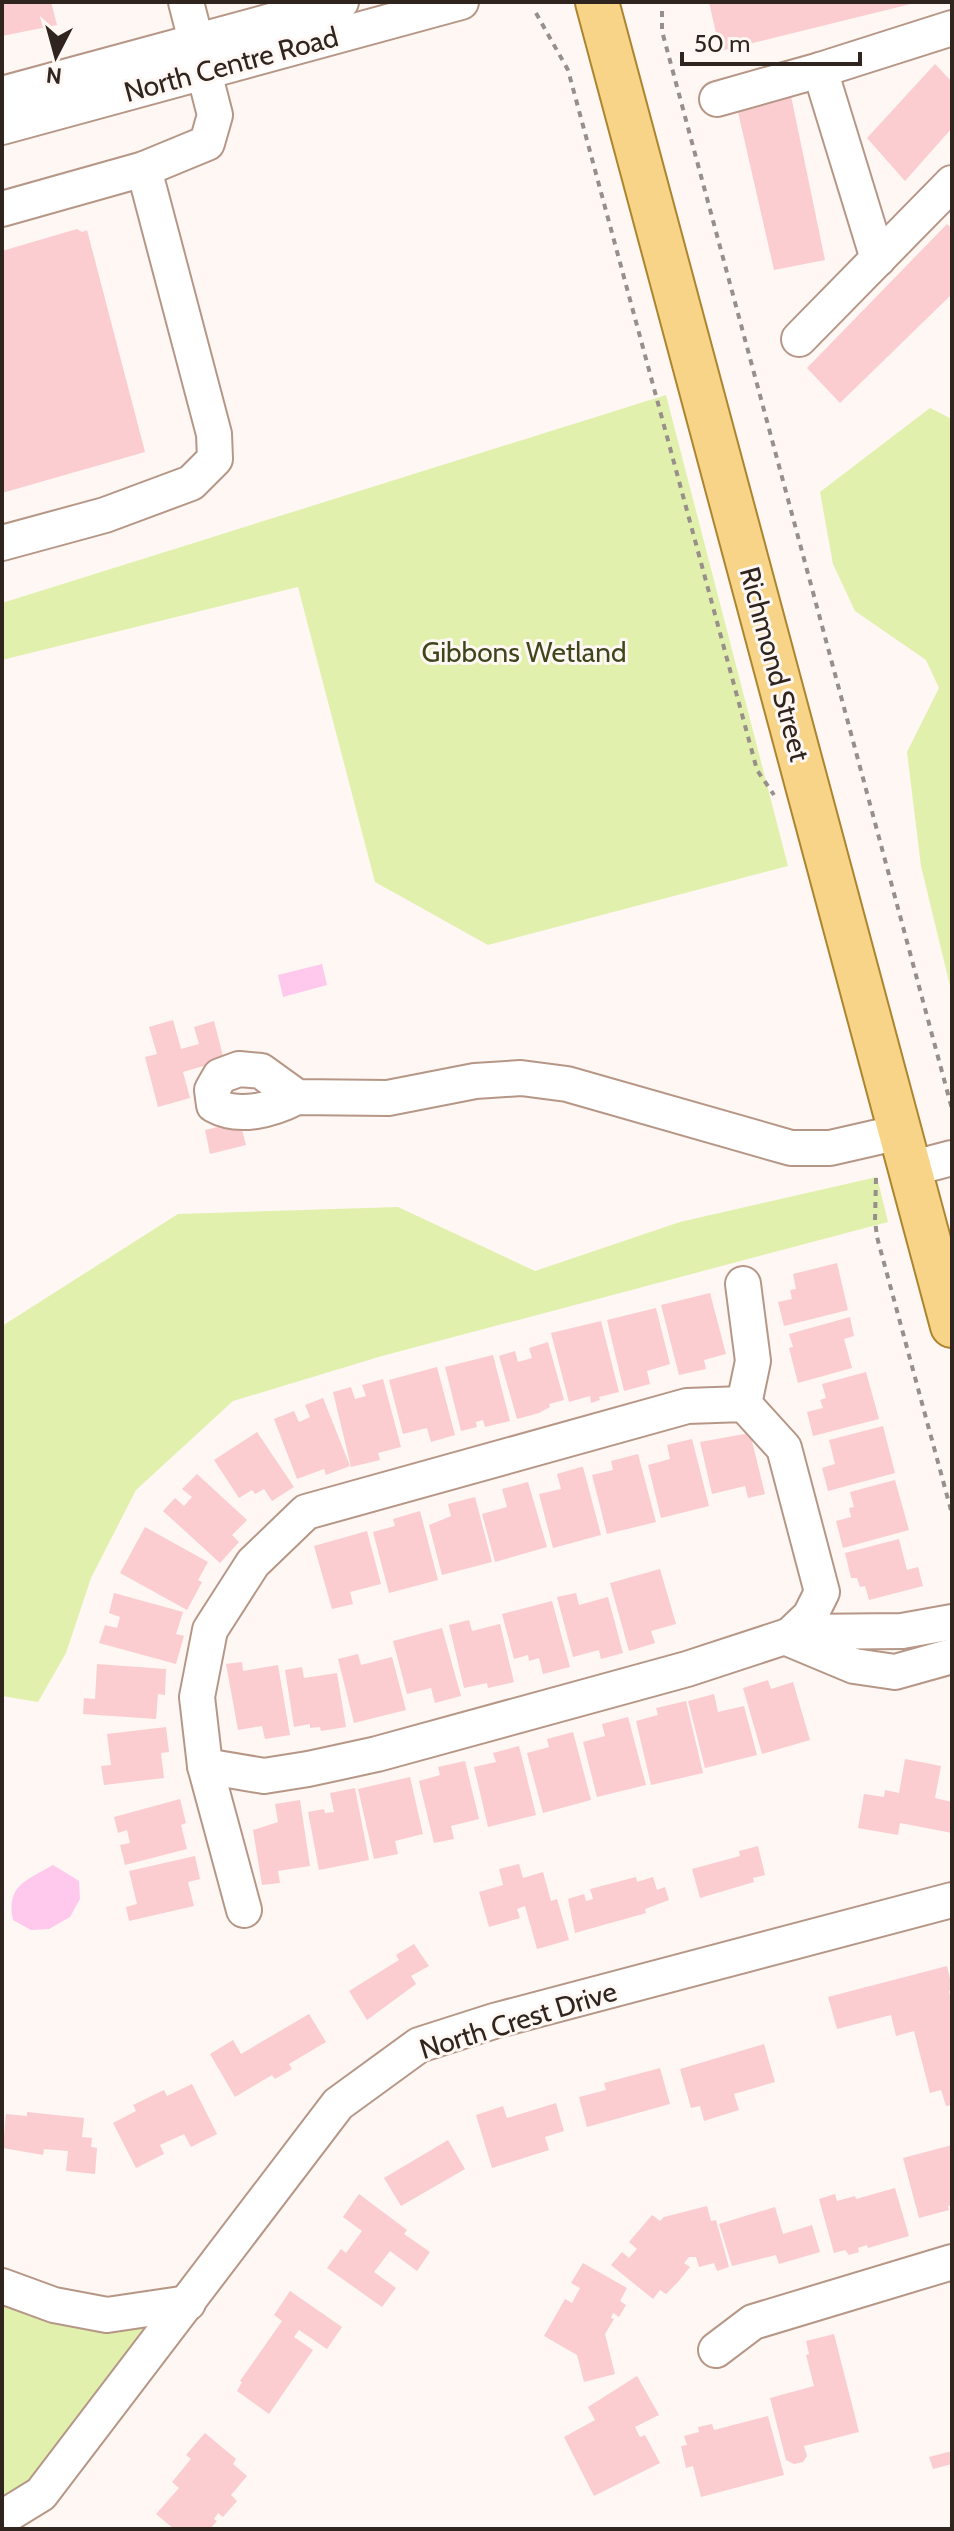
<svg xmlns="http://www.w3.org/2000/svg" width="954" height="2531" viewBox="0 0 954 2531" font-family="Cabin,sans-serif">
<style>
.green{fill:#e2f0ad}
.water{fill:#ffc8ed}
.building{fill:#fbcdd1}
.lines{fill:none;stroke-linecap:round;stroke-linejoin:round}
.minor-casing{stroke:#b69787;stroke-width:38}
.major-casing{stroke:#ad842f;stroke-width:46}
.path{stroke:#988f8a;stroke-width:4;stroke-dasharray:6 6;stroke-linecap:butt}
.minor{stroke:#fff;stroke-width:34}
.major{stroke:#f7d488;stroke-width:42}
.labels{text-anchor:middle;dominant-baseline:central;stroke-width:6;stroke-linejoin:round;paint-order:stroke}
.street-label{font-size:28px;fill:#30241e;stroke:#fef7f3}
.park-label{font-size:28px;fill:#3f461c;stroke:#fef7f3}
</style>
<rect width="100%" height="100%" fill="#fef7f3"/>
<!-- green -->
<g class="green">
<path d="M666 395 788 866 488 945 375 882 298 587 2 660V603Z"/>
<path d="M930 408 952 419V994L921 866 907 752 939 688 926 660 855 611 833 564 820 492Z"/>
<path d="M877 1177 888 1222 382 1356 233 1401 136 1490 91 1578 66 1653 38 1702 2 1696V1326L178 1214 398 1207 535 1271 680 1222Z"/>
<path d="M2 2298 141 2325 145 2333 36 2477 2 2504Z"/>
</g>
<!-- water -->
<g class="water">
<path d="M322 964 327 985 283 997 278 975Z"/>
<path d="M53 1865 79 1881 80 1899 70 1917 49 1929 31 1930 13 1920C6 1885 26 1881 53 1865Z"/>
</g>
<!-- building -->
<g class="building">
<path d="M2 2H51L57 25 2 36Z"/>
<path d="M709 2H915V3L720 51Z"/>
<path d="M935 64 952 82V128L905 181 867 138Z"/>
<path d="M791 96 825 260 774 270 738 112Z"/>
<path d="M947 224 952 229V294L840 403 807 368Z"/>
<path d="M77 229 82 232 87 230 145 452 2 493V251Z"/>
<path d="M173 1020 181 1049 199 1044 194 1027 214 1021 224 1060 183 1072 190 1098 158 1107 145 1057 157 1054 149 1027Z"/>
<path d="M240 1122 246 1145 210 1154 205 1130Z"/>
<path d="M837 1263 848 1310 784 1326 778 1302 792 1299 790 1290 796 1289 793 1274Z"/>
<path d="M710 1293 726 1354 704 1360 706 1369 679 1375 661 1305Z"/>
<path d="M656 1308 670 1364 647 1371 650 1384 624 1391 607 1320Z"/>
<path d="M850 1317 854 1336 844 1339 852 1368 798 1383 789 1348 793 1347 789 1334Z"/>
<path d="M601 1321 619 1392 599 1397 600 1400 591 1403 590 1396 569 1402 551 1333Z"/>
<path d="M548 1342 564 1400 549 1404 550 1407 539 1413 517 1419 499 1356 515 1351 518 1362 532 1358 529 1348Z"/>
<path d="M493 1355 510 1421 485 1427 483 1420 476 1422 477 1427 461 1431 445 1367Z"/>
<path d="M437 1367 455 1435 431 1442 427 1428 403 1434 389 1380Z"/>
<path d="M866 1372 879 1419 813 1436 807 1412 823 1408 820 1400 826 1398 822 1384Z"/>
<path d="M383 1379 401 1447 378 1453 380 1460 351 1467 333 1392 351 1387 355 1399 366 1396 362 1385Z"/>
<path d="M323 1398 350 1466 326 1475 324 1469 297 1479 274 1419 294 1411 299 1422 310 1417 305 1405Z"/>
<path d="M883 1426 895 1473 828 1491 822 1468 835 1464 829 1440Z"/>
<path d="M257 1432 294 1487 272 1501 264 1489 255 1494 252 1490 239 1498 214 1460Z"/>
<path d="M750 1433 765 1494 748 1498 745 1486 712 1494 700 1442Z"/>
<path d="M692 1439 709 1506 661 1518 648 1465 670 1459 667 1445Z"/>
<path d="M638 1454 656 1522 607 1534 592 1475 613 1470 611 1461Z"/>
<path d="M581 1467H583L601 1535 553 1548 539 1494 561 1489 557 1474Z"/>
<path d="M197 1474 247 1520 232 1535 239 1542 220 1563 163 1511 175 1498 184 1506 192 1497 182 1489Z"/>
<path d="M895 1480 909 1530 843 1548 836 1521 851 1517 849 1508 854 1507 850 1492Z"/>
<path d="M528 1482 547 1547 495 1562 482 1514 507 1507 502 1489Z"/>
<path d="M475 1497 492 1562 442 1575 429 1525 451 1516 448 1504Z"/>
<path d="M420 1511 438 1580 389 1593 373 1532 395 1526 393 1519Z"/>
<path d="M145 1527 208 1562 198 1580 202 1582 187 1610 120 1573Z"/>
<path d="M367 1531 381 1584 350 1592 353 1604 332 1609 314 1546Z"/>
<path d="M899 1539 907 1570 918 1567 923 1586 869 1600 865 1586 860 1587 857 1578H851L845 1553Z"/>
<path d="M660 1569 676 1624 651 1631 655 1643 629 1651 610 1583Z"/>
<path d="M114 1593 183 1612 176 1634 184 1636 176 1664 99 1643 105 1625 117 1628 120 1617 109 1613Z"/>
<path d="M576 1593 579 1605 608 1597 623 1653 601 1659 599 1650 573 1657 557 1597Z"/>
<path d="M552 1601 570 1667 543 1674 539 1658 529 1661 528 1655 514 1659 502 1614Z"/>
<path d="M469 1620 472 1631 500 1624 514 1682 488 1688 487 1683 464 1688 449 1625Z"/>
<path d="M442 1628 461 1696 435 1703 431 1688 407 1694 393 1641Z"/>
<path d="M358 1654 361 1665 392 1657 406 1710 354 1723 338 1659Z"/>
<path d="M242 1662 243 1671 278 1665 290 1735 265 1739 262 1726 238 1730 226 1664Z"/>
<path d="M97 1664 166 1669 165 1695 158 1694 156 1719 83 1714 84 1698 95 1699Z"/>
<path d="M302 1667 304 1678 337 1673 346 1727 321 1731 320 1727 310 1728V1724L294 1727 285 1670Z"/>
<path d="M768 1680 771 1689 793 1682 810 1740 762 1754 743 1688Z"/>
<path d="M714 1694 718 1712 744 1706 757 1755 705 1768 688 1701Z"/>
<path d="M686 1701 703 1773 651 1785 636 1721 658 1715 656 1708Z"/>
<path d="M628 1717 646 1785 597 1797 583 1742 605 1736 602 1724Z"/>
<path d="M166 1727 169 1752 161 1753 164 1778 104 1785 101 1766 111 1765 107 1734Z"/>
<path d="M573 1732 591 1800 543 1813 527 1753 549 1747 547 1739Z"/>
<path d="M519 1746 536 1815 488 1827 474 1767 496 1762 493 1753Z"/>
<path d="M905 1759 941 1766 935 1798 952 1802V1833L900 1823 898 1835 858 1828 864 1794 884 1797 885 1790 899 1793Z"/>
<path d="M465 1761 479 1819 451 1826 454 1839 434 1843 419 1781 440 1775 438 1767Z"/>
<path d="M410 1777 423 1834 395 1841 398 1854 374 1859 358 1789Z"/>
<path d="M355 1788 369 1860 319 1870 308 1812 324 1809 325 1813 334 1812 330 1793Z"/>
<path d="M180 1799 186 1823 181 1825 187 1849 125 1865 120 1845 130 1843 127 1830 118 1833 114 1817Z"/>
<path d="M300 1800 310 1866 278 1871 280 1883 262 1885 253 1830 278 1822 275 1804Z"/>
<path d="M758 1846 765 1875 753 1878 754 1882 700 1898 692 1869 740 1856 739 1851Z"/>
<path d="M195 1856 200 1879 188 1882 194 1906 129 1921 126 1907 137 1904 129 1871Z"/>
<path d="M519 1864 523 1878 543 1872 551 1901 557 1899 569 1940 537 1949 525 1906 517 1909 520 1918 489 1927 479 1892 503 1885 499 1869Z"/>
<path d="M636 1877 637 1882 653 1877 657 1890 665 1887 669 1900 645 1909 646 1913 575 1933 568 1899 584 1894 586 1901 593 1899 590 1889Z"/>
<path d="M414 1944 429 1966 411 1976 416 1984 367 2020 349 1991 399 1960 396 1955Z"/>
<path d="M947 1966 952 1987V1990L949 1991 952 2004V2105L946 2106 941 2090 930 2093 914 2031 896 2036 891 2015 837 2029 828 1997Z"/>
<path d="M309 2014 326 2042 289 2064 292 2069 275 2079 272 2075 235 2097 210 2054 233 2040 241 2054Z"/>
<path d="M764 2044 775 2082 734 2094 739 2110 704 2121 700 2106 691 2108 680 2069Z"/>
<path d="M660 2068 670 2104 587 2127 579 2097 606 2090 604 2083Z"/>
<path d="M192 2084 217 2134 191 2147 184 2134 160 2145 164 2154 136 2168 113 2123 136 2111 133 2105 164 2090 167 2096Z"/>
<path d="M556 2103 564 2131 545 2137 549 2150 492 2168 476 2115 503 2106 507 2118Z"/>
<path d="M27 2112 84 2118 82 2137 92 2138 91 2147 97 2148 95 2174 66 2171 68 2151 44 2149 43 2155 3 2148 6 2114 27 2116Z"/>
<path d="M448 2140 465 2169 401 2206 384 2178Z"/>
<path d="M952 2145V2205L948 2206 949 2210 919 2218 903 2158Z"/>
<path d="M895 2188 909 2236 868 2248 867 2245 858 2248 859 2252 849 2255 845 2250 834 2253 819 2199 835 2194 837 2201 855 2196 856 2199Z"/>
<path d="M359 2194 407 2230 404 2234 430 2252 417 2271 390 2251 374 2272 396 2288 382 2307 327 2268 341 2249 346 2253 362 2231 343 2217Z"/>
<path d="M707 2206 711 2221 716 2220 729 2267 717 2271 714 2263 699 2267 696 2257H689L684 2263 690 2267 678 2282 666 2294 660 2290 653 2299 611 2265 622 2252 629 2258 637 2249 629 2242 652 2215 660 2221 664 2217Z"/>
<path d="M775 2207 783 2234 812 2225 820 2252 779 2264 776 2255 732 2266 719 2224Z"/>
<path d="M583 2263 627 2288 620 2301 626 2305 619 2317 613 2313 611 2318 614 2319 605 2334 615 2374 584 2382 577 2355 544 2336 565 2299 572 2303 580 2288 571 2283Z"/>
<path d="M290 2291 342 2327 327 2349 299 2330 294 2337 313 2350 269 2414 237 2391 242 2382 240 2381 282 2321 274 2315Z"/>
<path d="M834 2334 859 2432 804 2446 807 2456 803 2462 794 2464 786 2460 770 2398 814 2386 806 2355 809 2354 806 2341Z"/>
<path d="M637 2376 659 2415 635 2427 640 2437 645 2435 660 2463 594 2496 564 2437 595 2420 588 2407Z"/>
<path d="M768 2416 784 2475 701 2497 693 2466 686 2468 681 2446 687 2445 684 2436 699 2432 698 2427 712 2424 714 2430Z"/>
<path d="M205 2433 236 2459 233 2464 247 2476 231 2495 237 2501 223 2517 218 2513 214 2519 217 2521 210 2529H174L156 2514 179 2488 172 2482 191 2459 186 2455Z"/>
<path d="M952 2451V2464L933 2469 929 2457Z"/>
</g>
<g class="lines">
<!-- minor casing -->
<g class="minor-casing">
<g id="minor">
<path d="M820 70 878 259"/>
<path d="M2 94 341 2"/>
<path d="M717 99 820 70 952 28"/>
<path d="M2 127 461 2"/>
<path d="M2 209 144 169 207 143 215 115 186 2"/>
<path d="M799 339 952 183"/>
<path d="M2 543 105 515 191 483 215 459 214 434 144 169"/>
<path d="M297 1097C272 1110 239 1119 214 1105L212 1090 220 1076 239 1069 261 1071 297 1097 388 1098 475 1081 521 1078 567 1084 791 1148H830L900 1132"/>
<path d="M910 1169 952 1158"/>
<path d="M743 1284 753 1361 744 1404"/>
<path d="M787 1638 854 1666 895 1672 952 1656"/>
<path d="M205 1766 264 1776 308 1769 377 1754 687 1669 800 1632 902 1631 952 1622"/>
<path d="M244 1910 205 1766 197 1697 210 1630 253 1563 306 1512 687 1406 744 1404 784 1448 822 1592 810 1616 787 1638"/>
<path d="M2 2286 54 2305 107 2315 188 2303"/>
<path d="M716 2350 753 2322 952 2262"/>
<path d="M2 2518 41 2494 338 2104 419 2045 494 2021 952 1900"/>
</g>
</g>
<!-- major casing -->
<g class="major-casing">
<path id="major" d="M597 2 952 1326"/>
</g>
<!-- path -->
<g class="path">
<path d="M662 11V31L952 1109"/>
<path d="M536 13 568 70 757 770 774 795"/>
<path d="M876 1178 875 1220 877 1237 952 1514"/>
</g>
<!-- minor -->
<use href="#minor" class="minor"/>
<!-- major -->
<use href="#major" class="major"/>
</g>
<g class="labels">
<!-- street labels -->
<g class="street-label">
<text transform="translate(231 64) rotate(-15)">North Centre Road</text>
<text transform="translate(775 664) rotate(75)">Richmond Street</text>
<text transform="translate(518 2020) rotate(-17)">North Crest Drive</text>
</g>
<!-- park labels -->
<g class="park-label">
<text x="524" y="652">Gibbons Wetland</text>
</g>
</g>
<!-- border -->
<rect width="954" height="2531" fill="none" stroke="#30241e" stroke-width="8"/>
<!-- north arrow -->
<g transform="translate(56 56) rotate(186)" stroke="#fef7f3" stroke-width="6" paint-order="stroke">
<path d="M0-6L14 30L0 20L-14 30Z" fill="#30241e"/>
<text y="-12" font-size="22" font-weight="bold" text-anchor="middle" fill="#30241e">N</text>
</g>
<!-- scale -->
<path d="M682 52v12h178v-12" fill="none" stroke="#30241e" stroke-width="4"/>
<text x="694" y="52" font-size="24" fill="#30241e" stroke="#fef7f3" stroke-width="6" paint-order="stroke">50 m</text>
</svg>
